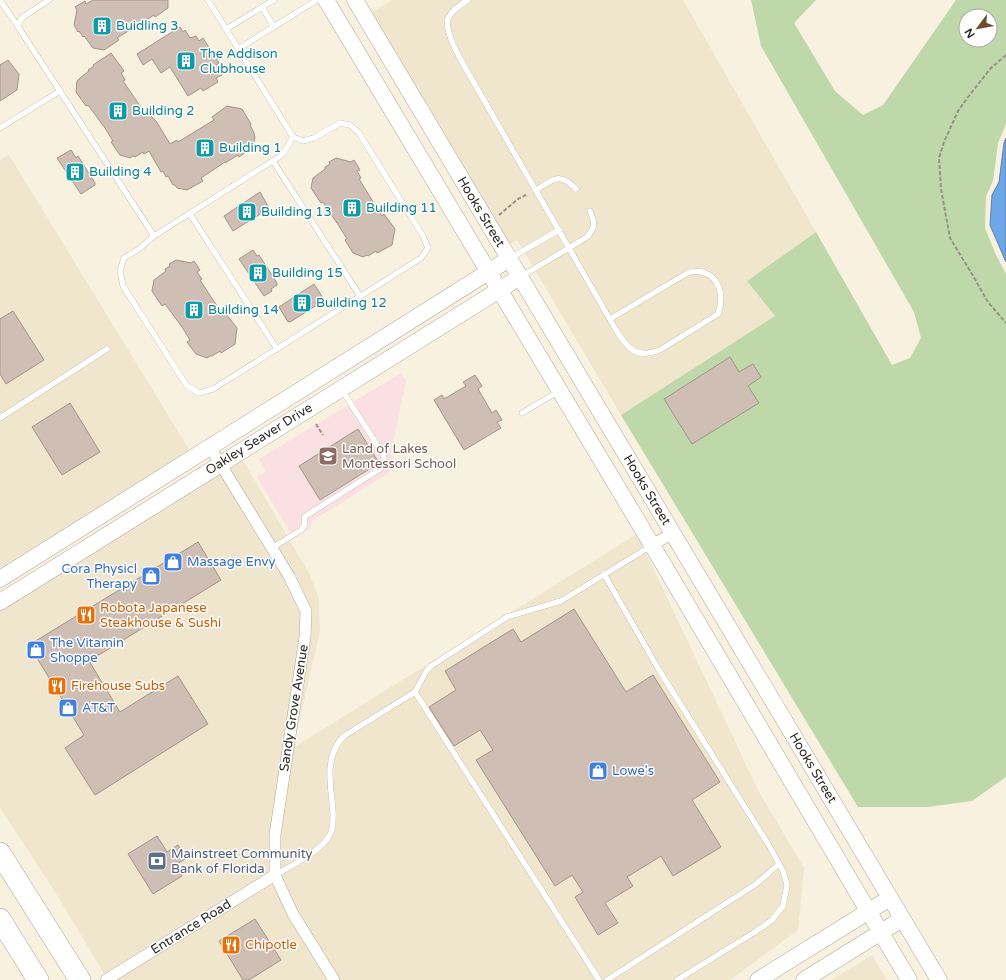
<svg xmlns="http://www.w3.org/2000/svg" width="1006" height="980" viewBox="0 0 1006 980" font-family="'Varela Round',sans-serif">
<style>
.built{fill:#f0e6ce}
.education{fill:#fbe0e3}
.green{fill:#bed8a9;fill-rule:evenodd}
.water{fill:#6fa6e8;stroke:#5b80ad}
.building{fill:#cfbeb4;stroke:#a39389}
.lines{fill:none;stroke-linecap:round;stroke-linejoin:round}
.lane-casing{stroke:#ada797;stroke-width:6}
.street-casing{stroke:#ada797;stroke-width:12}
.secondary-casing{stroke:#ada797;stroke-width:17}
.highway-casing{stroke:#ada797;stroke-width:22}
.path{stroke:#979286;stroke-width:2;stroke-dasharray:4 2;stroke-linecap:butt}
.lane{stroke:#fff;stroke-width:5.5}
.street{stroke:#fff;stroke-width:11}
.secondary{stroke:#fff;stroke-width:16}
.highway{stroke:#fff;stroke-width:21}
.labels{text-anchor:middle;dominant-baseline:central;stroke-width:3;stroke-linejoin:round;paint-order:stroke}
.culture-label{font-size:13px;fill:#0d838f;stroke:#fff;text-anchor:start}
.street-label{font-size:13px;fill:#2c2923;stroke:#fff}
.education-label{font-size:13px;fill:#785e54;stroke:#fff;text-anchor:start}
.shop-label{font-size:13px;fill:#366cbe;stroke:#fff;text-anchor:start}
.food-label{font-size:13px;fill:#c56008;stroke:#fff;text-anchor:start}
.service-label{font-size:13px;fill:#4e5e75;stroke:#fff;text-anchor:start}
</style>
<rect width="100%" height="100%" fill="#f8f1e0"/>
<!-- built -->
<g class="built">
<path d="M393 0H683L816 232 747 281 775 316 621 415 517 240 508 245 370 13Z"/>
<path d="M9 155 190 451 0 572V160Z"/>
<path d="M241 457 309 573 319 599 320 632 293 748 637 534 758 790 804 868 798 930 730 980H108L57 895 0 808V609Z"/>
<path d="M872 955 887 980H831Z"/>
</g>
<!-- education -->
<path class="education" d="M401 373 406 381 391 452 392 465 390 471 387 474 312 521 311 528 294 538 257 477 266 471 259 459Z"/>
<!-- green -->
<path class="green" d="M751 0H816L794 23 835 91 863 115 883 105 956 0H1006V124L998 143 993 181 986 196 985 228 996 255 1006 274V777L972 801 927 807H858L621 415 775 316 747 281 816 232 892 365 910 358 921 338 914 312 761 46ZM966 16H990V40H966Z"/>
<!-- water -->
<path class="water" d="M1006 138V262L990 225 992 195 999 182 1004 143Z"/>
<!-- building -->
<g class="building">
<path d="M93 0H168V8L155 17 154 15 117 38 119 40 104 50 93 48 84 36 83 37 79 31 78 32 74 25 77 10 75 7 85 1 86 4Z"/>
<path d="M180 27 183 32 185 30 190 38 196 36 199 41 203 38 219 63 216 65 222 75 216 78 218 82 203 91 201 88 188 96 170 67 161 73 152 59 143 65 137 54Z"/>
<path d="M111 53 124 71 121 73 125 80 123 81 147 116 150 115 156 121 170 144 177 140 178 142 214 120 212 117 227 106 242 109 251 124 250 125 254 133 255 138 252 148 239 157 238 155 225 163V162L201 178 203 181 187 190 177 188 175 185H173L168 176 166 177 163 171 161 172 149 151 144 154 143 152 135 157 133 156 130 158 120 155 111 142 113 141 105 128 88 105 86 106 76 92 77 81 80 78 89 71 88 70 94 66 93 65Z"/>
<path d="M8 60 19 74 17 90 0 101V65Z"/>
<path d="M71 150 76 158 78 156 95 183V185L81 194 57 158Z"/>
<path d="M336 158 351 162 354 160 360 170 357 171 361 178 359 179 367 192 382 216 384 214 395 229 392 245 377 253 376 251 368 256 367 255 363 257 353 253 345 240 347 239 339 226 323 202 321 203 311 188 313 178 325 169V167L330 164 329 162Z"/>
<path d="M260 192 268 206 260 212 262 213 233 231 224 216Z"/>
<path d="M253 250 257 256 259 255 277 283V285L271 289 272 291 264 296 239 259Z"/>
<path d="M176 260 191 263 194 261 200 270 197 272 202 279 200 280 213 300 224 316 226 314 237 328 235 344 221 353 220 351 212 356H210L207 358 196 354 187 342 190 340 182 327 165 304 162 306 152 291 154 280 166 271 165 269 170 266 169 264Z"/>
<path d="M314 284 323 298 315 303 317 305 290 322 289 321 288 322 279 307Z"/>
<path d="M13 311 44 360 6 384 0 374V319Z"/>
<path d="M730 357 739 372 753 364 761 377 748 386 759 403 692 444 664 399Z"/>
<path d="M475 375 482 386 478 389 492 413 496 410 502 420 497 422 501 428 464 450 434 400 442 395 444 399 466 386 463 382Z"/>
<path d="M70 403 100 452 62 475 32 427Z"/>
<path d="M358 429 379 463 320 500 299 466Z"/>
<path d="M198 542 221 580 89 661 120 712 178 676 208 724 95 795 65 748 84 735 29 645Z"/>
<path d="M574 609 626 692 653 675 720 782 692 800 721 847 673 876 661 856 627 877 633 886 605 903 618 923 598 935 575 897 583 892 572 875 555 886 476 760 493 750 480 730 454 746 429 707 456 690 445 671 513 629 521 642Z"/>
<path d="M157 836 167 852 178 845 187 858 175 865 182 876 153 894 128 854Z"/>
<path d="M255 919 281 960 249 980H243L219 941Z"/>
</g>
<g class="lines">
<!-- lane casing -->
<g class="lane-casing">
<g id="lane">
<path d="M0 0 17 25"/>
<path d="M49 0 23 17 17 25 154 236 282 155 293 137 208 0"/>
<path d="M468 0C461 4 451 11 448 19 444 30 460 59 466 69L616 330C628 349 636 359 660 350L718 314C724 298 721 277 702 272 698 271 693 272 689 272L610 319"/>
<path d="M262 7 274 27"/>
<path d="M226 29 274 0"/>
<path d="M238 49 317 0"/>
<path d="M0 128 60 91"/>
<path d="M273 161 360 296"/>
<path d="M536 190C553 179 560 172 576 189"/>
<path d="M190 214 277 349"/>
<path d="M154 236 139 249 124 258 120 271 123 286 187 386 199 393 213 389 421 258 428 248 423 236 359 133 350 125 340 123 314 138 303 141 293 137"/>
<path d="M511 258 559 230"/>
<path d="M522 276 587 237C596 226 595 223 590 211"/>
<path d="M522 413 559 391"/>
<path d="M0 418 107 349"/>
<path d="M272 548 301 530 305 525 304 517 380 469 385 463 383 454 342 390"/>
<path d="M604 574 659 670 768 844 783 871 787 885 783 906 772 920 755 932 677 980"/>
<path d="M415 692 599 980"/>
<path d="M276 875C290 866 319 852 328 838 334 830 333 821 333 812 331 784 323 758 344 736L415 692 427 670 431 666 507 617 561 601 651 546"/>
<path d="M607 980 756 884 779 864"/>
</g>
</g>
<!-- street casing -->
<g class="street-casing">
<g id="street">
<path d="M210 447 289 576 306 611 305 637 275 835V875L293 914 334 980"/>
<path d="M652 545 673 533"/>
<path d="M106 980 275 875"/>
</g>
</g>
<!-- secondary casing -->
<g class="secondary-casing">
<g id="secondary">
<path d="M326 0 652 545 909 980"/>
<path d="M355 0 939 980"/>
<path d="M0 579 509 259"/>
<path d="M0 602 520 277"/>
<path d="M758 980 890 898"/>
<path d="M804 980 902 919"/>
</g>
</g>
<!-- highway casing -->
<g class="highway-casing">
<g id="highway">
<path d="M0 853 80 980"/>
<path d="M0 919 38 980"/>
</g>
</g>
<!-- path -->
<g class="path">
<path d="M1006 55 990 69 968 97 958 111 944 142 939 158 941 189 950 238 972 274 988 302 1006 323"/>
<path d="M499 215 518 199 528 194"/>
<path d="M316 424 323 435"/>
</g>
<!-- lane -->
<use href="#lane" class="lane"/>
<!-- street -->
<use href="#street" class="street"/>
<!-- secondary -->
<use href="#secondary" class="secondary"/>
<!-- highway -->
<use href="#highway" class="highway"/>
</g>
<!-- icons -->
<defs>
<g id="building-square" transform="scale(1)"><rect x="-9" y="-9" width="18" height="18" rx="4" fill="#0f9aa8" stroke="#fff"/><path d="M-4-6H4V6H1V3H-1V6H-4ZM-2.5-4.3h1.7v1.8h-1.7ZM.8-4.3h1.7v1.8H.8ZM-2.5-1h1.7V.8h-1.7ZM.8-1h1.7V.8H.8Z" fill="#fff"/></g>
<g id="school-square" transform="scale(1)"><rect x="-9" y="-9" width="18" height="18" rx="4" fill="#8d6e63" stroke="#fff"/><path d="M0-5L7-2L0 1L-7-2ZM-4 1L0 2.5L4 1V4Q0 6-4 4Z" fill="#fff"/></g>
<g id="shop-square" transform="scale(1)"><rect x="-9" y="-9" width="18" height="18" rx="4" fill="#3f7fe0" stroke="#fff"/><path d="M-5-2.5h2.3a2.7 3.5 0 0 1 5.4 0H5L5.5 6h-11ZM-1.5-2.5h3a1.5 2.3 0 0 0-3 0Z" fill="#fff"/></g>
<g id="restaurant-square" transform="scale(1)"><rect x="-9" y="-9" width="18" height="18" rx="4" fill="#e8710a" stroke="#fff"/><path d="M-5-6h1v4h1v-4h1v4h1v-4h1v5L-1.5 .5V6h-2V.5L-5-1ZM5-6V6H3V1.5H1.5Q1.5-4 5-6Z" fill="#fff"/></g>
<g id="bank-square" transform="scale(1)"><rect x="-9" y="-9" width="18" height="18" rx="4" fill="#5c6f8a" stroke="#fff"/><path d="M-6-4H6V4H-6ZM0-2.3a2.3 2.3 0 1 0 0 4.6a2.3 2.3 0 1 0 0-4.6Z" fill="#fff"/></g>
</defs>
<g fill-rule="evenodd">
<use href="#building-square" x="102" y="26"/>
<use href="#building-square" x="186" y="61"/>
<use href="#building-square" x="118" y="111"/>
<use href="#building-square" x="205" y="148"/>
<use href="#building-square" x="75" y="172"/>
<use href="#building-square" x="352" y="208"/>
<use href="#building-square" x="247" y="212"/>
<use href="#building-square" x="258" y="273"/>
<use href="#building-square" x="302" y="303"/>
<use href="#building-square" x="194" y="310"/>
<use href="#school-square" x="328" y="456"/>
<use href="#shop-square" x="173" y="562"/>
<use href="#shop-square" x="151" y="576"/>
<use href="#restaurant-square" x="86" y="615"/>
<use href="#shop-square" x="36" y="650"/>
<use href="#restaurant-square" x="57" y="686"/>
<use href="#shop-square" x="68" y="708"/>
<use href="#shop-square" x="598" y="771"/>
<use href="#bank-square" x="157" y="861"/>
<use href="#restaurant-square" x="231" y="945"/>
</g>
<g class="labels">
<!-- culture labels -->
<g class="culture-label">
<text x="116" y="26">Buidling 3</text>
<text x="200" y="54">The Addison<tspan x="200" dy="15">Clubhouse</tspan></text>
<text x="132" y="111">Building 2</text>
<text x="219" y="148">Building 1</text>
<text x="89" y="172">Building 4</text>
<text x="366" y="208">Building 11</text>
<text x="261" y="212">Building 13</text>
<text x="272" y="273">Building 15</text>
<text x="316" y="303">Building 12</text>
<text x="208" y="310">Building 14</text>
</g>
<!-- street labels -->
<g class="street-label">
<text transform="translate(481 212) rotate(59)">Hooks Street</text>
<text transform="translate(259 439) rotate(-32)">Oakley Seaver Drive</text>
<text transform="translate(647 490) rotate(59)">Hooks Street</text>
<text transform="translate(294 708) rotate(-81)">Sandy Grove Avenue</text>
<text transform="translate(813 768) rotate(59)">Hooks Street</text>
<text transform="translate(191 927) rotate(-32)">Entrance Road</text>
</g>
<!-- education labels -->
<g class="education-label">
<text x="342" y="449">Land of Lakes<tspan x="342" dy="15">Montessori School</tspan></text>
</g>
<!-- shop labels -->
<g class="shop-label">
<text x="187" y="562">Massage Envy</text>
<text x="137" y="569" text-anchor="end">Cora Physicl<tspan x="137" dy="15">Therapy</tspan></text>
<text x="50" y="643">The Vitamin<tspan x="50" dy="15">Shoppe</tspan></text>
<text x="82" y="708">AT&amp;T</text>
<text x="612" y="771">Lowe's</text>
</g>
<!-- food labels -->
<g class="food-label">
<text x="100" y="608">Robota Japanese<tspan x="100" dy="15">Steakhouse &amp; Sushi</tspan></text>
<text x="71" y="686">Firehouse Subs</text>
<text x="245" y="945">Chipotle</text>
</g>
<!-- service labels -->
<g class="service-label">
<text x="171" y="854">Mainstreet Community<tspan x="171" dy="15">Bank of Florida</tspan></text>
</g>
</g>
<!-- north arrow -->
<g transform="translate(978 28) rotate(238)"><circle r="19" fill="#ffffff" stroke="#aba9a7"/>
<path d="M0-3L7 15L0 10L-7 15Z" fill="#724c29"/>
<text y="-6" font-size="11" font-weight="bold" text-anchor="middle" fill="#2c2923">N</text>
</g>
</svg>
